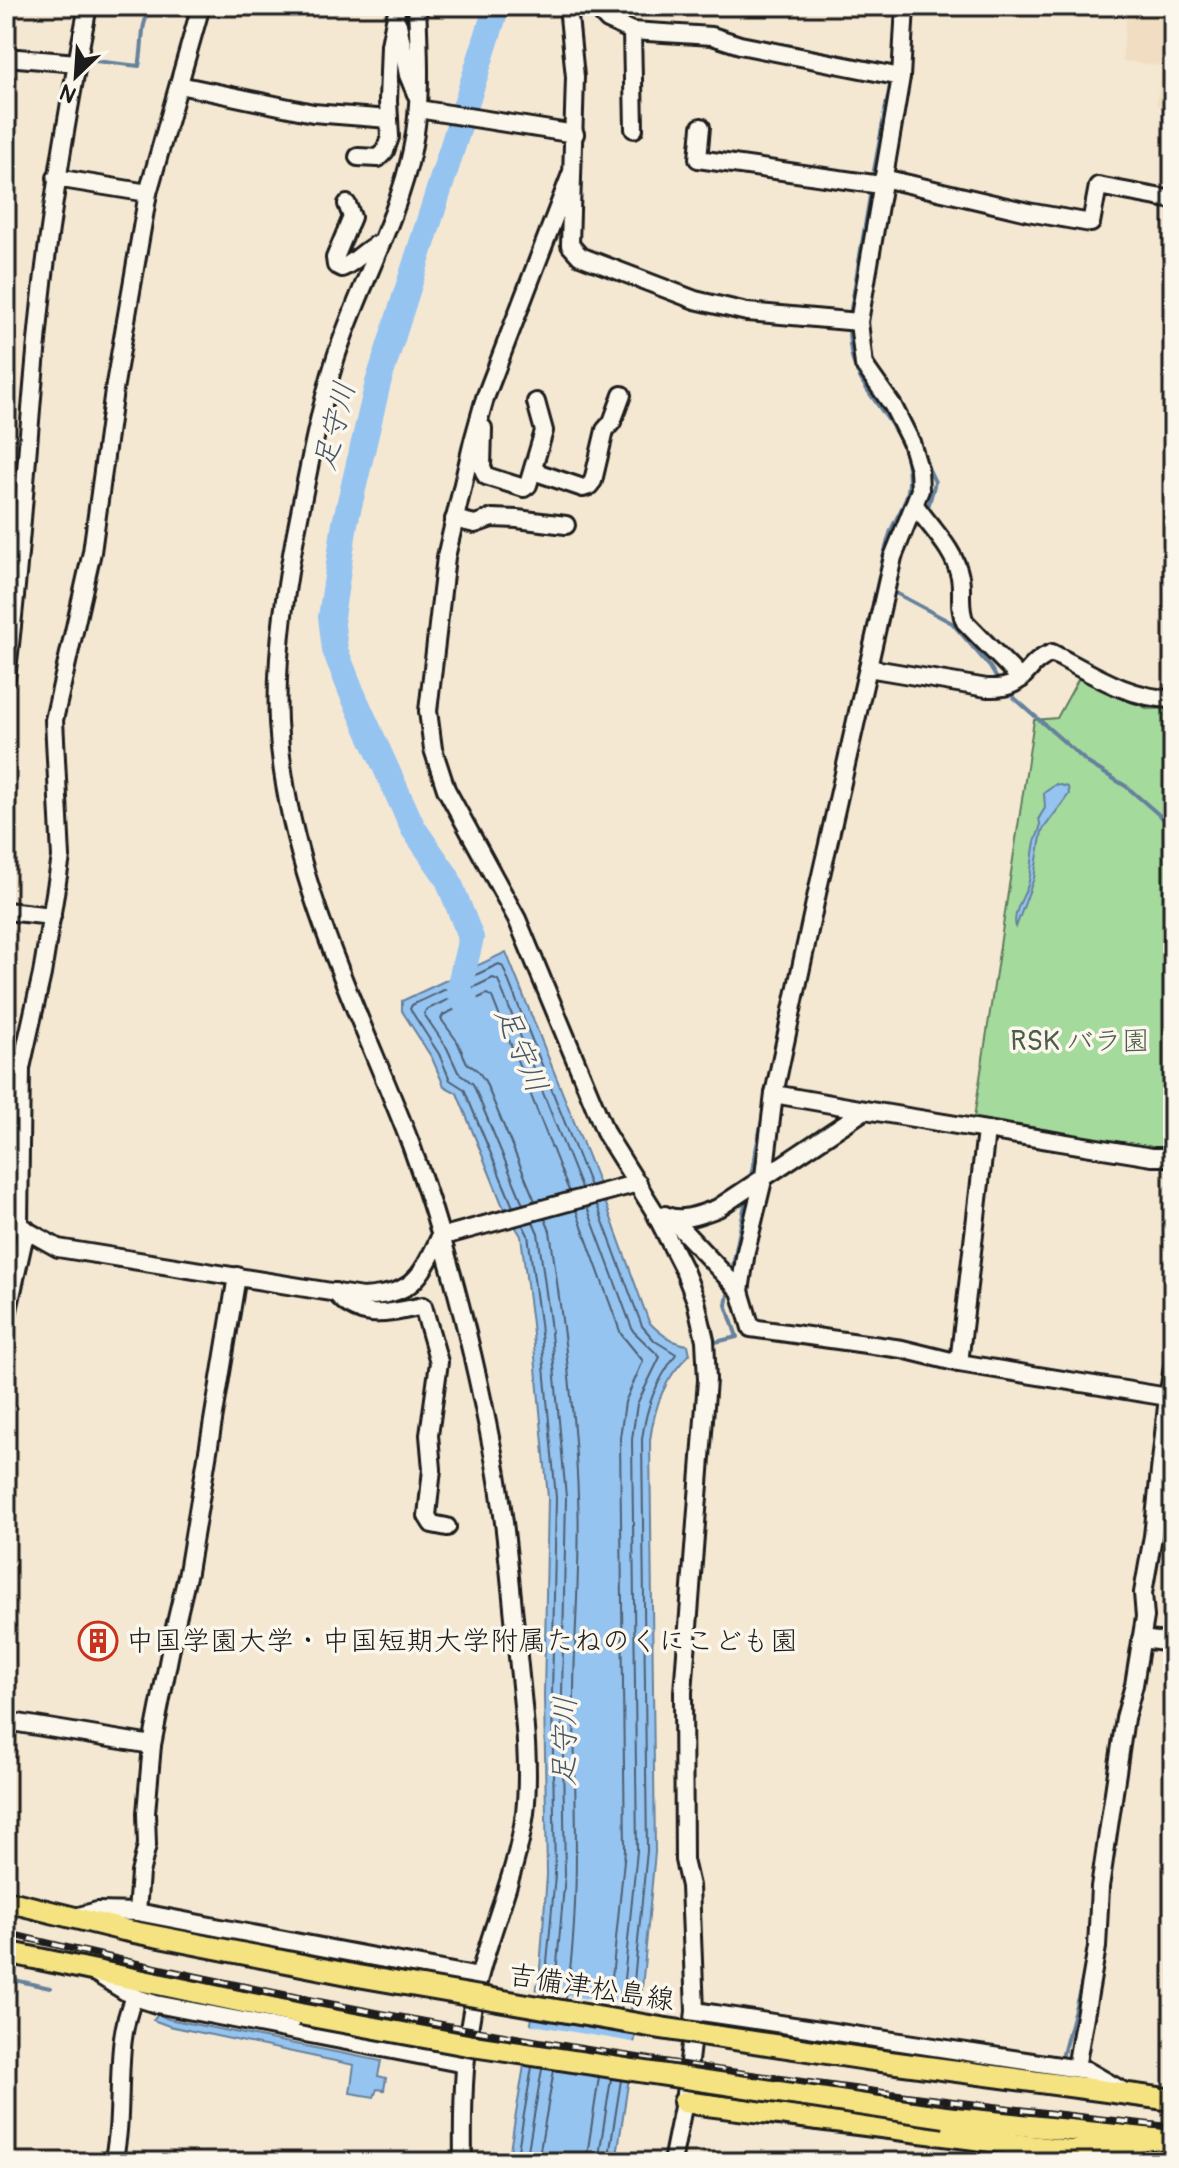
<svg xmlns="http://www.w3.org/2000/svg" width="1179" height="2168" viewBox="0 0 1179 2168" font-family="Pangolin,'Klee One',sans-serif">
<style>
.built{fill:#f1dec2}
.green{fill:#a5da9d;stroke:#607b5c;stroke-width:2}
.water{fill:#96c4f1;stroke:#65819c;stroke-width:2}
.pier{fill:#f5e8d3}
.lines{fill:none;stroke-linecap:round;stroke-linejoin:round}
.shore{stroke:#4d5f71;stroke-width:2}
.stream{stroke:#65819c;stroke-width:4}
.river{stroke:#96c4f1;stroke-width:26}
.minor-casing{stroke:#1c1c1c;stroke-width:22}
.major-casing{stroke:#1c1c1c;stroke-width:26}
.minor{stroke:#fbf7ec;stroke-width:16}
.major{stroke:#f5e382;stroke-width:20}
.rail-casing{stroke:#1c1c1c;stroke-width:7}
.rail{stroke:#fbf7ec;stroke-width:4;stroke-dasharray:12;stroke-linecap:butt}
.major-bridge-casing{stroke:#1c1c1c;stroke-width:26;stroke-linecap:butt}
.major-bridge{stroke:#f5e382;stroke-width:20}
.labels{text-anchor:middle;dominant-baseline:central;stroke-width:7;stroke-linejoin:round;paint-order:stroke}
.park-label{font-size:28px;fill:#4c5e49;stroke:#fbf7ec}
.poi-label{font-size:28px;fill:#1c1c1c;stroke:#fbf7ec;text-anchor:start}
.street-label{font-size:28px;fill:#1c1c1c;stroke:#fbf7ec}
.water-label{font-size:30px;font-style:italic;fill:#475767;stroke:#fbf7ec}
</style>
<rect width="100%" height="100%" fill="#f5e8d3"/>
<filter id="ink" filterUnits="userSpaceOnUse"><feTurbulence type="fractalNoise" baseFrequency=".0125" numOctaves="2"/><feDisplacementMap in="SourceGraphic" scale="16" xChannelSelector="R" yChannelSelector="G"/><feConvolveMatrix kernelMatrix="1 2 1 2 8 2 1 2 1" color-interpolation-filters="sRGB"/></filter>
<g filter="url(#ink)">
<!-- built -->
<path class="built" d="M1127 6H1173V108L1156 105 1162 66 1122 61Z"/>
<!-- green -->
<path class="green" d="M1080 676 1148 709 1173 708V1149L1149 1148 974 1118 1034 720 1057 718Z"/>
<!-- water -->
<g class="water">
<path d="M1056 784 1068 787 1069 794 1042 831 1034 878 1016 927C1012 914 1023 898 1028 885 1032 871 1032 856 1035 842 1038 832 1042 829 1039 818L1045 808 1044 793Z"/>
<path d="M506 952 595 1174 649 1322C660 1334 672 1343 688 1345L690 1354C664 1378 655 1405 650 1440L655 1852 641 1999 616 2162H508L540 1969 547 1875 544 1695 548 1498 532 1324 521 1236 502 1204 457 1093 444 1086 432 1058 402 1011V1001Z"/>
<path d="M158 2014 168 2019 381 2061 378 2076 386 2078 384 2090 377 2089 374 2097 350 2093 354 2065 169 2026 153 2020Z"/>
</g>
<!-- pier -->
<g class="pier">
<path d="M533 1990 644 2008 640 2033 529 2014Z"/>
<path d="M527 2024 638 2043 636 2062 524 2043Z"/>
</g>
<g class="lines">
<!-- shore -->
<g class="shore">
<path d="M535 1201 485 1081 478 1071 467 1063 457 1041 441 1019 443 1015 487 994 492 997 569 1191"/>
<path d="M523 1204 473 1084 458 1072 447 1048 424 1014 426 1010 493 978 498 980 581 1188"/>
<path d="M597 1205 642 1326 655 1341 676 1354C656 1383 647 1403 642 1439L647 1851 631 2011"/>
<path d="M513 1207 464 1089 450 1080 439 1054 410 1009 412 1005 499 964 503 967 590 1186"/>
<path d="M587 1207 633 1331 660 1357 637 1404 632 1439 637 1851 621 2009"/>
<path d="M576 1210 621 1334 643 1361 625 1402 620 1438 625 1850 609 2007"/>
<path d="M545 1219 550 1231C562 1318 575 1408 578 1496 581 1563 574 1630 574 1697 574 1798 582 1899 566 1999"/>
<path d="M533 1222 538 1233 550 1322 566 1497 562 1695 565 1875 554 1997"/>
<path d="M523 1225 528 1235 540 1323 556 1498 552 1695 555 1875 544 1996"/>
<path d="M516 2162 532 2067"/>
<path d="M526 2162 542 2069"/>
<path d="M538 2162 554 2070"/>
<path d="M586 2162 599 2077"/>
<path d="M598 2162 611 2079"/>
<path d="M608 2162 621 2080"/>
</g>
<!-- stream -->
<g class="stream">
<path d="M896 19 897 6"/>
<path d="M95 61 139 66C144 43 139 28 151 6"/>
<path d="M872 181 891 80"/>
<path d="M850 315 871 190"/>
<path d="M871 358 882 378"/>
<path d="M923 457 935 482 927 511"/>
<path d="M893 588 892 591 952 623 990 667 999 682"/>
<path d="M1010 694 1088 763 1127 787 1173 827"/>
<path d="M775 1052 883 558C886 548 888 538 892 528 899 512 908 501 909 483 910 426 867 405 853 361 850 350 849 335 849 324"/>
<path d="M750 1181 766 1100"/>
<path d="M6 1233 10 1240 6 1264"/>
<path d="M731 1276 747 1194"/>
<path d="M711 1343 737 1337 726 1305 729 1288"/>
<path d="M1167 1365 1173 1332"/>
<path d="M6 1978 50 1988"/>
<path d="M1063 2054 1086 1967"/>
</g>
<!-- river -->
<path class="river" d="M466 1004 459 988 471 938 447 877 413 828 352 693 335 650 331 617 345 523 378 383 497 6"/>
<!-- minor casing -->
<g class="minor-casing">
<g id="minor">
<path d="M417 6C419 54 422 103 412 150 398 219 357 291 335 360 320 409 310 461 300 512 286 580 275 652 278 722 286 873 358 1007 411 1145 448 1246 474 1353 494 1458 506 1520 510 1583 517 1646 522 1701 531 1758 525 1813 518 1867 494 1921 480 1974 464 2035 462 2099 463 2162"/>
<path d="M568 6 575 77 570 245 580 256 695 300 747 312 859 322"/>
<path d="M595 6 608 20 632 31 712 36 740 45 901 77"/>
<path d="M398 24 408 75 416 94"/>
<path d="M632 31 634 129"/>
<path d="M6 57 77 63"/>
<path d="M179 85 313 113 389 119"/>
<path d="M418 109 575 134"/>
<path d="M701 127 698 159 881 185"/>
<path d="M358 157 378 158 385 151 390 137 388 101 390 45 396 15"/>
<path d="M571 174 485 398 473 441 446 557 428 711 433 749 446 789 517 919 606 1134 653 1209 684 1270 696 1301 705 1340 707 1380 683 1692 684 1860 690 1886 695 2011 684 2102 672 2162"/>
<path d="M56 178 148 193"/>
<path d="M883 178 1028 212 1091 223 1098 186 1173 200"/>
<path d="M347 204 352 217 335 258 336 265 342 268C356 262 365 249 380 243"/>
<path d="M483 428 482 467 486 476 524 488 528 485 544 431 536 402"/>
<path d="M533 471 583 488 589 486 593 481 605 430 612 422 622 395"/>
<path d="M915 505C930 527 955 550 960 577 963 593 958 607 965 622L1021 679"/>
<path d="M454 519 475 524 492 518 517 519 566 525"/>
<path d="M868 668 987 688C1029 690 1022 664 1052 653 1091 673 1129 699 1173 699"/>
<path d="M6 678C23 546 28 414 43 283 54 190 70 98 88 6"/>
<path d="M6 911 52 916"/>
<path d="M774 1094 865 1110"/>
<path d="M665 1215C680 1223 702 1214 718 1208L865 1110 1152 1157H1173"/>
<path d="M6 1219 58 1248 362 1297C412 1294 419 1281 440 1237L638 1183"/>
<path d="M672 1219 740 1291 751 1328 902 1349 959 1363 1168 1397 1173 1367"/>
<path d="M19 1225 21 1068 42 974 61 857 54 720 92 552 114 390 148 193 201 6"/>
<path d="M740 1291 746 1251 764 1176 774 1094 819 884 893 557 920 490 919 469 911 442 893 406 864 365 859 322 901 77 905 6"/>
<path d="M335 1292C360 1323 389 1313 423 1306L439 1362 429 1435 432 1469 427 1516 432 1524 447 1527"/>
<path d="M6 1319 26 1229"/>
<path d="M959 1363 986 1131"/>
<path d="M1141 1639 1173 1643"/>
<path d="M6 1721 152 1745 175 1627 188 1572 237 1276"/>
<path d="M137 1912 140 1873 147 1845 146 1813 152 1745"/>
<path d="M75 1917 97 1911 137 1912 479 1977"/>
<path d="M94 1972 134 1997 156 2004 465 2064"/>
<path d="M695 2011 1086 2070 1123 2091"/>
<path d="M1076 2068 1097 1947 1100 1887 1125 1718 1134 1685 1145 1617 1143 1593 1153 1536 1168 1397"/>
<path d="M113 2162C126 2110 112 2047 134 1997"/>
</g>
</g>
<!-- major casing -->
<g class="major-casing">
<g id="major">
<path d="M6 1901 124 1930 358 1976"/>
<path d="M6 1952 300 2014"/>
<path d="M867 2059 1173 2100"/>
<path d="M684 2102 1069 2151H1102L1150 2139"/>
<path d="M945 2117 1173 2141"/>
</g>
</g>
<!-- minor -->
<use href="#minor" class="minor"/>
<!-- major -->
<use href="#major" class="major"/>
<!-- rail casing -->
<g class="rail-casing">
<path id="rail" d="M6 1933C389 2026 781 2085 1173 2127"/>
</g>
<!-- rail -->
<use href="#rail" class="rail"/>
<!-- major-bridge casing -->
<g class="major-bridge-casing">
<g id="major-bridge">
<path d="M358 1976 661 2028 867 2059"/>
<path d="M300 2014 473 2046 945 2117"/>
</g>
</g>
<!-- major-bridge -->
<use href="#major-bridge" class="major-bridge"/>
</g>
</g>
<!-- icons -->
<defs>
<g id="building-ring" transform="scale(2)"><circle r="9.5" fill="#fbf7ec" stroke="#c8321e" stroke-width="1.5"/><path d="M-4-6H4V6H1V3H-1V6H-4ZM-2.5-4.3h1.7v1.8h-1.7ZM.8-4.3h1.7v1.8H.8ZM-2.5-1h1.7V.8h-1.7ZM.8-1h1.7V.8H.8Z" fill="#c8321e"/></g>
</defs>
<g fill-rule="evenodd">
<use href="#building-ring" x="98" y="1641"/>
</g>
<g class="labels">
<!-- park labels -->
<g class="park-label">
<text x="1080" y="1041">RSK バラ園</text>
</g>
<!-- poi labels -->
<g class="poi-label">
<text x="126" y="1641">中国学園大学・中国短期大学附属たねのくにこども園</text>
</g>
<!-- street labels -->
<g class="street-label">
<text transform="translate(591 1988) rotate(9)">吉備津松島線</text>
</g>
<!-- water labels -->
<g class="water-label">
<text transform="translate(335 426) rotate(-76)">足守川</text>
<text transform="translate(521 1050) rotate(67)">足守川</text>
<text transform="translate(565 1741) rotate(-89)">足守川</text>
</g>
</g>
<!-- margin -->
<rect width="1179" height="2168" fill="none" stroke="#fbf7ec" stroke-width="32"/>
<rect x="16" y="16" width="1147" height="2136" fill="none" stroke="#1c1c1c" stroke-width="3" filter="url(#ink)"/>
<!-- north arrow -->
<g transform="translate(76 76) rotate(205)" stroke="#fbf7ec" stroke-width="6" paint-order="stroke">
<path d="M0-6L14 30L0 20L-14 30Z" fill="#1c1c1c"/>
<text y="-12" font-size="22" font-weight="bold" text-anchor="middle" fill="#1c1c1c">N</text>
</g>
</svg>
